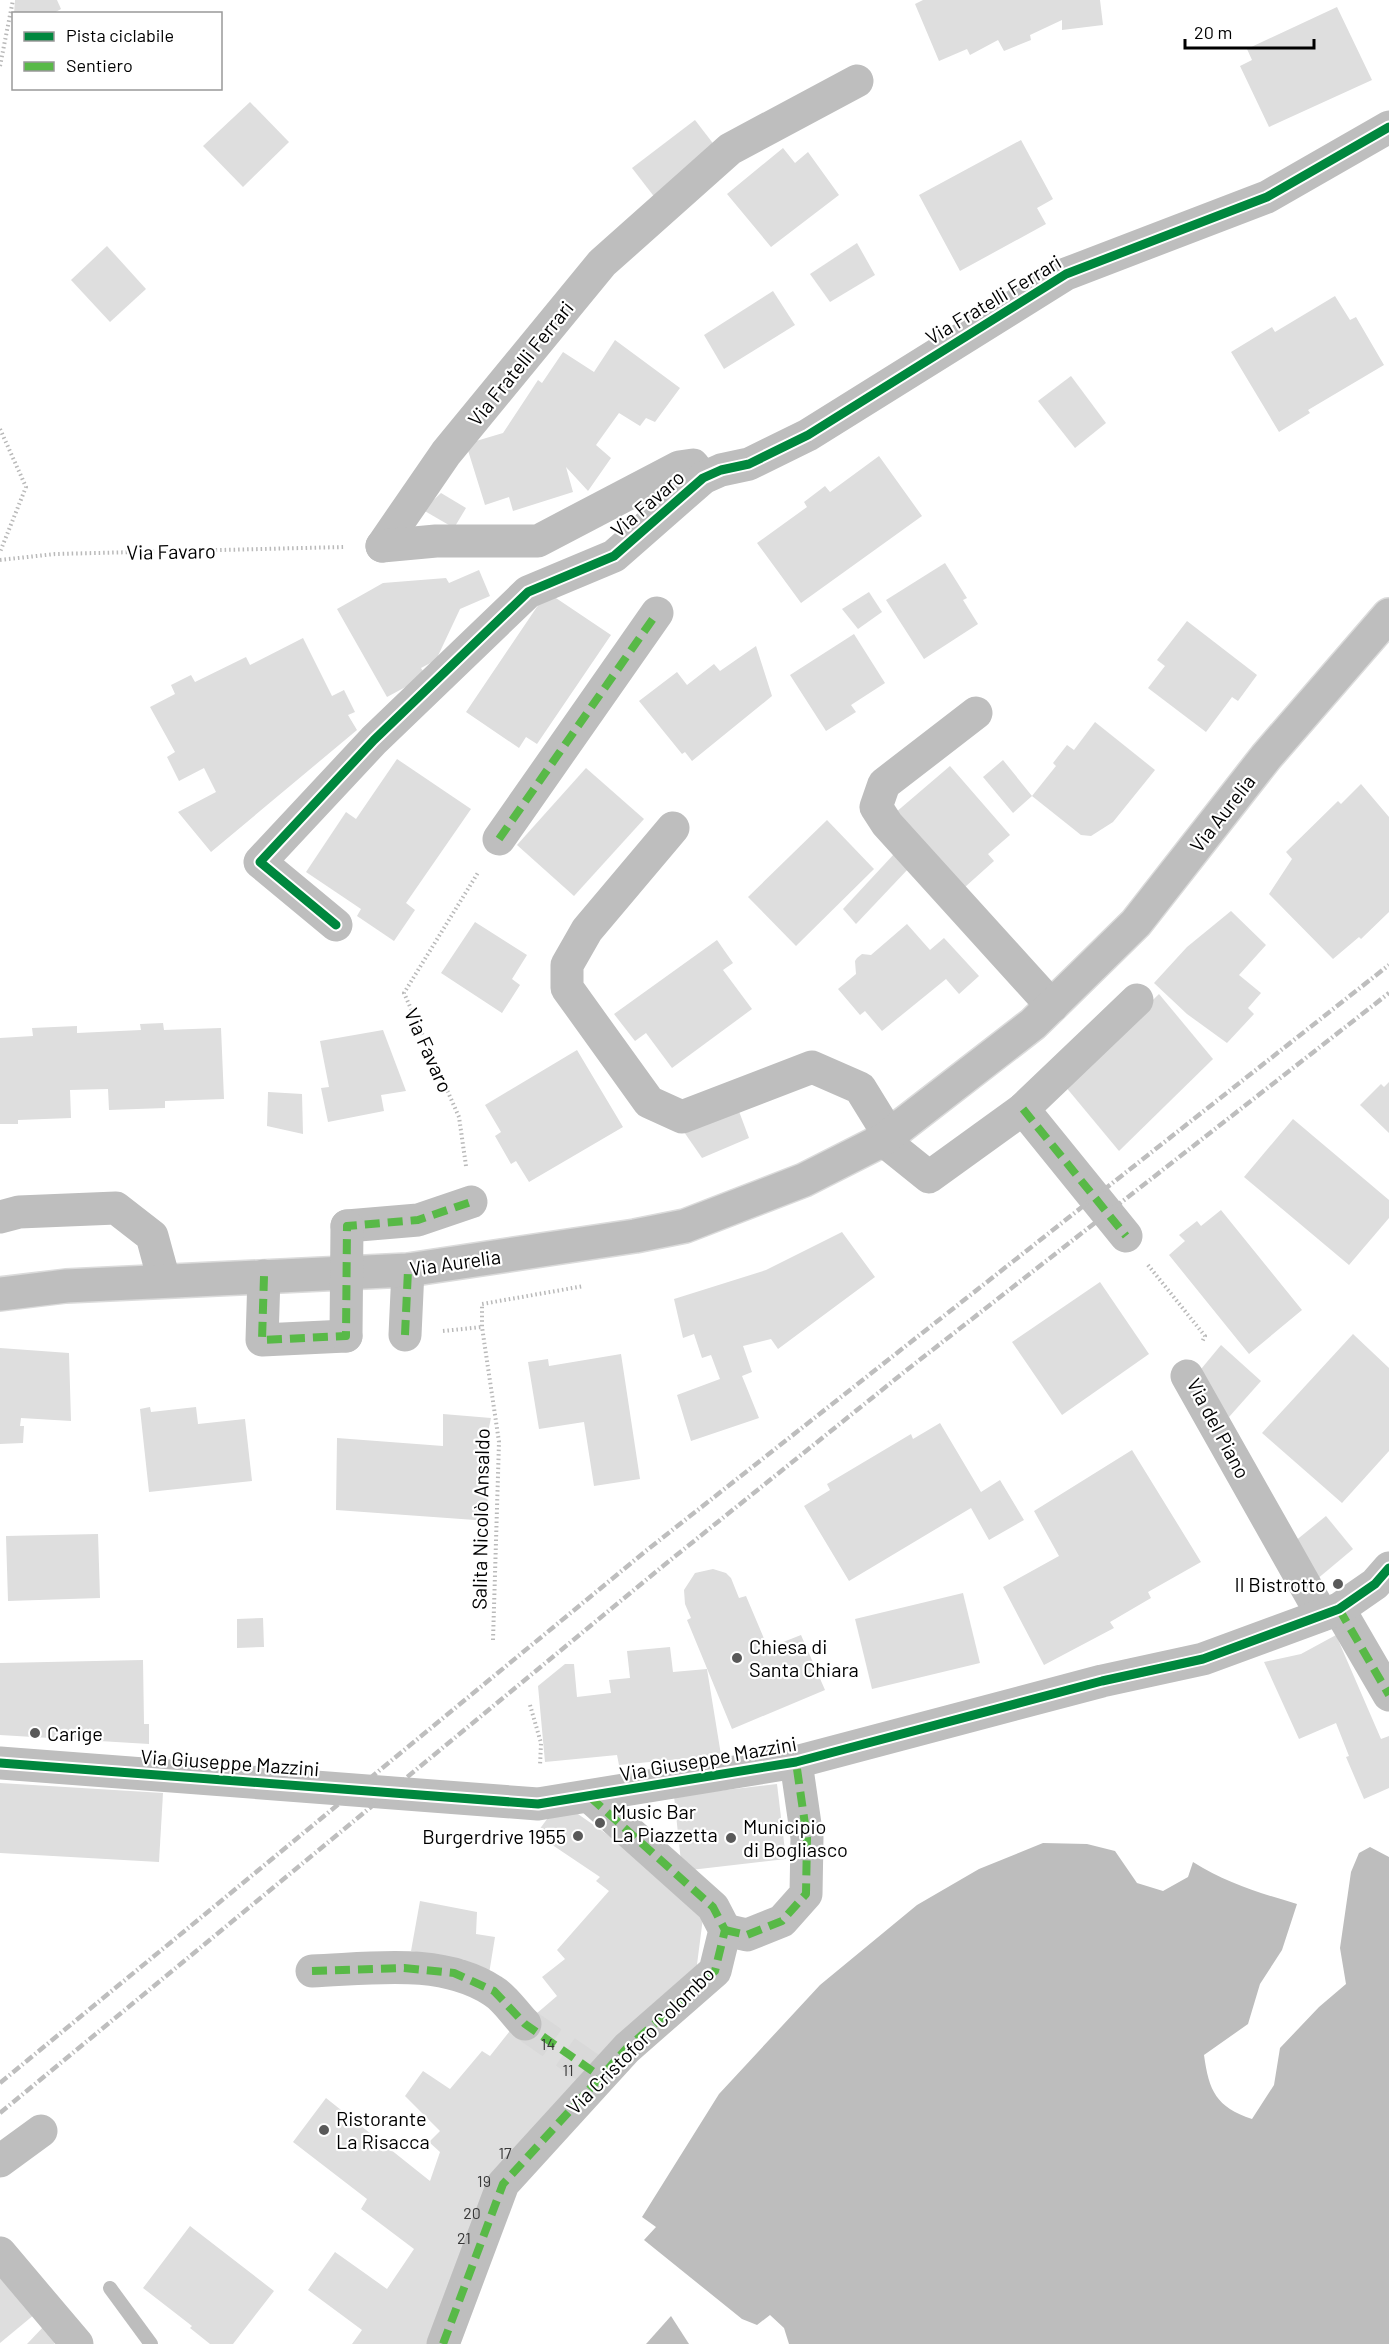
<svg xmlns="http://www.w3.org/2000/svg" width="1389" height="2344" viewBox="0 0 1389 2344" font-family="Barlow,sans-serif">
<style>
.water{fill:#bdbdbd}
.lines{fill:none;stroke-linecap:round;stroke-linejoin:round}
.stream{stroke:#bdbdbd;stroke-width:14}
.building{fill:#dedede}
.minor-tunnel{stroke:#d9d9d9;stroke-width:33;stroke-dasharray:33 16;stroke-linecap:butt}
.major-casing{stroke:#dbdbdb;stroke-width:36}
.path{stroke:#b9b9b9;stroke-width:4;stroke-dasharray:1.5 3;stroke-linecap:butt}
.minor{stroke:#bebebe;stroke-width:33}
.major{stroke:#bebebe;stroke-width:33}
.rail{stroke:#bebebe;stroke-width:4.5;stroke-dasharray:9 3 1.5 3;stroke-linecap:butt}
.minor-bridge{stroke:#bebebe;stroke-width:33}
.quiet{stroke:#58b947;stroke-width:8;stroke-dasharray:15 8;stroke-linecap:butt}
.cycleway-casing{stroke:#fff;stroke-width:13}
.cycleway{stroke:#00873e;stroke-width:9}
.poi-dot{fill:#595959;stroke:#fff;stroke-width:2}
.labels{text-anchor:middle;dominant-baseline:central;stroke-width:4.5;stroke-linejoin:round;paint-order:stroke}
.number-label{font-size:16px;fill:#383838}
.street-label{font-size:20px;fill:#000;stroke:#fff}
.poi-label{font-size:20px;fill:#000;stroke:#fff;text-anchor:start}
</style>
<rect width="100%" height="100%" fill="#fff"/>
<!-- water -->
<g class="water">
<path d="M1043 1843 1087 1844 1115 1851 1137 1883 1163 1891 1188 1877 1193 1862C1226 1883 1260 1893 1297 1904L1282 1950 1260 1984 1248 2024 1204 2055C1209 2091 1216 2107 1252 2119L1274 2085 1280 2048 1319 2007 1346 1984 1340 1948 1351 1872 1359 1853 1370 1847 1389 1857V2344H789L784 2328 770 2315 757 2325 742 2319 644 2240 656 2227 642 2217 719 2094 820 1985 917 1905 979 1869Z"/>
<path d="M671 2316 689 2344H646Z"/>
</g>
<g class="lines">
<!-- stream -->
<path class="stream" d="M110 2288 151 2344"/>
</g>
<!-- building -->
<g class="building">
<path d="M15 0H57L61 9 52 14H14Z"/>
<path d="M923 0H1100L1103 25 1062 30V20L1030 35 1031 40 1004 51 998 40 970 55 967 49 939 61 915 4Z"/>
<path d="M1337 7 1372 80 1269 127 1240 66 1252 60 1247 49Z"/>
<path d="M250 102 289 142 243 187 203 146Z"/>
<path d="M695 120 715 146 656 199 632 168Z"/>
<path d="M1021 140 1053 199 1037 208 1046 224 960 271 919 195Z"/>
<path d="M783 148 795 163 808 152 839 195 771 247 727 194Z"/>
<path d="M857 243 875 275 830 302 810 274Z"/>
<path d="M107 246 146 289 110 322 71 280Z"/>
<path d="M773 291 795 325 724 369 704 335Z"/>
<path d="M1335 296 1350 320 1356 317 1384 365 1308 410 1310 413 1279 432 1231 352 1272 327 1275 332Z"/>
<path d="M615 340 680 388 655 422 646 418 640 426 619 413 596 445 611 458 588 491 566 467 573 492 513 511 509 497 485 505 466 444 503 433 538 380 542 383 563 352 594 372Z"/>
<path d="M1071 376 1106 423 1075 448 1038 401Z"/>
<path d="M879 456 922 516 801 603 757 543 807 507 804 502 825 486 830 492Z"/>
<path d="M441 493 466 508 454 528 423 510Z"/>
<path d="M945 563 967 598 963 600 978 624 924 659 886 600Z"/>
<path d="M479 570 490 596 460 609 436 660 421 668 426 676 387 697 337 609 383 583 446 578 449 583Z"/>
<path d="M547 592 611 635 537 744 526 737 519 748 466 712Z"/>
<path d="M869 592 882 612 858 629 842 609Z"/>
<path d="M1187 621 1257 675 1238 701 1232 697 1206 732 1148 688 1165 666 1157 660Z"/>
<path d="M854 634 885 683 851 705 856 712 826 731 790 675Z"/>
<path d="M303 638 332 696 344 690 355 712 348 715 357 730 211 852 178 812 216 792 204 768 179 781 167 757 175 752 150 707 175 694 171 685 191 675 195 682 246 657 250 665Z"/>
<path d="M756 646 772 696 692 761 685 752 682 754 639 701 677 672 687 685 714 664 720 671Z"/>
<path d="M1095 722 1155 770 1113 822 1091 836 1081 835 1032 796 1056 766 1053 763 1067 745 1074 750Z"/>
<path d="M397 759 471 809 406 903 415 910 394 941 357 916 361 909 306 872 346 812 356 819Z"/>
<path d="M1003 760 1032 796 1013 813 983 777Z"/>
<path d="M950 766 1010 835 988 854 994 861 965 887 895 813Z"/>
<path d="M586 768 644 819 574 896 517 845Z"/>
<path d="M1361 784 1389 817V912L1361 939 1359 937 1333 959 1269 894 1292 859 1286 852 1338 801 1341 804Z"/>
<path d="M827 820 874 869 796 946 748 897Z"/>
<path d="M895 853 909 868 856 924 843 909Z"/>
<path d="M1231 911 1266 945 1239 975 1261 993 1248 1008 1254 1014 1227 1043 1187 1014 1154 983 1187 947Z"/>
<path d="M475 922 527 955 512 979 520 985 502 1013 441 973Z"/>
<path d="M907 924 930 950 944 938 979 976 959 994 946 979 882 1031 865 1011 860 1015 838 989 856 974 855 961 857 958 862 954 871 955Z"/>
<path d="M717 940 733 963 723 970 752 1009 672 1068 646 1033 635 1041 614 1014Z"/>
<path d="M1159 994 1213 1059 1119 1151 1065 1086Z"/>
<path d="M163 1023 164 1030 221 1028 224 1099 165 1101V1108L109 1110 108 1089 70 1090 71 1118 18 1120V1124H0V1038L33 1036 32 1028 77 1026V1033L141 1030 140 1024Z"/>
<path d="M383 1030 406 1091 381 1095 384 1111 328 1122 321 1088 329 1087 320 1041Z"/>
<path d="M577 1050 623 1127 529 1182 516 1161 511 1164 495 1136 501 1132 485 1105Z"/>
<path d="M1389 1082V1133L1360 1105 1381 1084 1384 1087Z"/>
<path d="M268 1092 302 1094 303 1134 267 1126Z"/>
<path d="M737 1106 749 1138 702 1158 682 1129Z"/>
<path d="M1293 1119 1389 1200V1218L1349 1265 1244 1177Z"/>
<path d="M1221 1210 1302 1310 1249 1354 1169 1255 1185 1241 1179 1235 1197 1221 1201 1226Z"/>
<path d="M842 1232 875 1277 778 1349 771 1339 743 1346 752 1372 742 1376 759 1418 691 1441 677 1395 720 1379 711 1355 702 1358 694 1334 683 1338 674 1299 766 1270Z"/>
<path d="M1100 1282 1149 1354 1062 1415 1012 1342Z"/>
<path d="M1353 1334 1389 1368V1451L1342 1503 1262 1433Z"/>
<path d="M1221 1345 1261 1381 1229 1417 1197 1374Z"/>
<path d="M0 1348 69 1353 71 1421 21 1418 20 1426H24L23 1443 0 1444Z"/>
<path d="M621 1354 640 1479 594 1486 584 1422 539 1429 528 1362 548 1359 549 1366Z"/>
<path d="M150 1407 151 1412 196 1407 198 1424 245 1419 252 1481 149 1492 140 1409Z"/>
<path d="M443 1414 491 1418 484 1450 489 1521 336 1510 337 1438 443 1446Z"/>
<path d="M940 1423 981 1492 1000 1480 1024 1520 989 1540 971 1508 849 1581 804 1506 830 1490 827 1484 911 1434 913 1439Z"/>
<path d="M1132 1450 1201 1562 1148 1592 1151 1598 1110 1622 1114 1628 1044 1665 1003 1587 1059 1556 1034 1511Z"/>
<path d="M1326 1516 1353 1549 1310 1585 1294 1542Z"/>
<path d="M98 1534 100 1598 8 1601 6 1536Z"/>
<path d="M713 1569 726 1573 731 1578 739 1598 746 1596 768 1648 801 1635 825 1690 732 1729 687 1620 691 1618 685 1604 684 1590 695 1573Z"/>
<path d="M963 1593 980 1663 872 1689 855 1619Z"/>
<path d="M263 1618 264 1647 237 1648V1619Z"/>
<path d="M1336 1635 1381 1739 1389 1736V1788L1364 1799 1346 1757 1349 1756 1336 1723 1299 1739 1264 1662 1301 1654Z"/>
<path d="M670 1647 673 1672 707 1669 721 1755 619 1765 617 1755 545 1762 538 1686 565 1664H574L577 1697 611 1693 609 1680 630 1678 627 1651Z"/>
<path d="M143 1660 144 1724H149V1744L0 1735V1663Z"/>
<path d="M0 1783 163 1793 159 1862 0 1853Z"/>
<path d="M777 1784 786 1859 682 1871 674 1796Z"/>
<path d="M565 1805 621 1844 704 1910 695 1980 551 2115 428 2344H352L362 2330 308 2290 335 2252 387 2289 414 2249 361 2209 367 2199 293 2142 326 2098 430 2181 440 2152 429 2142 440 2131 405 2096 423 2071 450 2089 482 2051 490 2056 517 2022 522 2026 557 1996 542 1977 565 1959 557 1950 609 1891 596 1881 600 1877 536 1834 550 1815Z"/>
<path d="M420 1901 477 1912 476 1934 495 1937 487 1986 464 1964 465 1960 411 1951Z"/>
<path d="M190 2226 274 2291 233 2344H210L190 2328 192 2326 143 2288Z"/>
<path d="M0 2275 35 2314 0 2343Z"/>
<path d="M45 2325 58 2340 54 2344H27Z"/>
</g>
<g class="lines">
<!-- minor-tunnel -->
<path class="minor-tunnel" d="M525 2024 593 2071"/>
<!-- major casing -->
<g class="major-casing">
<path id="major" d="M0 1294 66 1286 408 1270 635 1236 685 1226 804 1180 883 1140 1033 1024 1136 923 1266 757 1389 615"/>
</g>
<!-- path -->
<g class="path">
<path d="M0 66 13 0"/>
<path d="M0 429 26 487 0 552"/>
<path d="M0 560 55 554 344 547"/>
<path d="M466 1166 459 1117 404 993 479 871"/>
<path d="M1148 1265 1205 1336 1202 1342"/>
<path d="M443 1331 482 1327"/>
<path d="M493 1640 499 1442 482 1327V1304L584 1286"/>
<path d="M530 1705 541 1743 540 1766"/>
</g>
<!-- minor -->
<g class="minor">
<path d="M382 546 446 453 602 263 730 149 857 81"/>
<path d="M382 546 436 541H538L679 467 693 465 703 478"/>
<path d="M976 713 884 784 876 807 887 824 1052 1006"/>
<path d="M673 828 587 930 567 965V988L649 1102 682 1117 812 1067 860 1088 889 1135"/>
<path d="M499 839 657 613"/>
<path d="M336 925 260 862 374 740 528 592 614 556 703 478 721 470 749 464 808 435 1066 274 1267 197 1389 127"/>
<path d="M1023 1109 1126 1236"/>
<path d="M883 1140 929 1177 1023 1109 1137 1000"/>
<path d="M0 1217 19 1212 116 1208 152 1236 164 1280"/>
<path d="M347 1226 418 1220 471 1202"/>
<path d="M264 1276 262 1340 346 1336"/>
<path d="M405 1335 408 1270"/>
<path d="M1187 1376 1322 1615"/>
<path d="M1339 1609 1389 1695"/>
<path d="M0 1763 538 1804 796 1762 1102 1681 1203 1659 1339 1609 1375 1584 1389 1568"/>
<path d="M725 1930 747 1935 782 1921 806 1894 807 1838 796 1762"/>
<path d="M312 1971C370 1969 441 1957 493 1991 505 1998 515 2014 525 2024"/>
<path d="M0 2161 41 2131"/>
<path d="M0 2253 77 2344"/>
<path d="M443 2344 503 2184 627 2048 715 1971 725 1930 713 1907 590 1797"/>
</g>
<!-- major -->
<use href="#major" class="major"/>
<!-- rail -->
<g class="rail">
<path d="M0 2083 647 1550 1389 965"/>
<path d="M0 2113 663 1566 908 1369 1389 993"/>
</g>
<!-- minor-bridge -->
<path class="minor-bridge" d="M346 1336 347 1226"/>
<!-- quiet -->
<g class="quiet">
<path d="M499 839 657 613"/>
<path d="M1023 1109 1126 1236"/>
<path d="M264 1276 262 1340 346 1336 347 1226 418 1220 471 1202"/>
<path d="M405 1335 408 1270"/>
<path d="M1339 1609 1389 1695"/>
<path d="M725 1930 747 1935 782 1921 806 1894 807 1838 796 1762"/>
<path d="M312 1971 404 1968 454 1973 494 1991 525 2024 601 2077"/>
<path d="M443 2344 503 2184 627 2048 715 1971 725 1930 713 1907 590 1797"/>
</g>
<!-- cycleway casing -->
<g class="cycleway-casing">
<g id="cycleway">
<path d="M336 925 260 862 374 740 528 592 614 556 703 478 721 470 749 464 808 435 1066 274 1267 197 1389 127"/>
<path d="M0 1763 538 1804 796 1762 1102 1681 1203 1659 1339 1609 1375 1584 1389 1568"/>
</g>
</g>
<!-- cycleway -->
<use href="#cycleway" class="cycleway"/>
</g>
<!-- markers -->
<g class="poi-dot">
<circle cx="1338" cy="1584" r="6"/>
<circle cx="737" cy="1658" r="6"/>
<circle cx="35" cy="1733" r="6"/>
<circle cx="600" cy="1823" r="6"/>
<circle cx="578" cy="1836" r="6"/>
<circle cx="731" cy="1838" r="6"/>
<circle cx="324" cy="2130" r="6"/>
</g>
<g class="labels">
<!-- number labels -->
<g class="number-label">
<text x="548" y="2043">14</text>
<text x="568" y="2069">11</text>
<text x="505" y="2152">17</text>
<text x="484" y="2180">19</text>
<text x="472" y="2212">20</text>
<text x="464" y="2237">21</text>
</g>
<!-- street labels -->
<g class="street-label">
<text transform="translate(993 299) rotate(-31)">Via Fratelli Ferrari</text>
<text transform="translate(520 363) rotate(-51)">Via Fratelli Ferrari</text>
<text transform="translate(647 503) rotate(-41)">Via Favaro</text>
<text transform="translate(171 551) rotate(-1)">Via Favaro</text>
<text transform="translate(1222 813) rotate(-52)">Via Aurelia</text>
<text transform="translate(429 1050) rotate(66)">Via Favaro</text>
<text transform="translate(455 1262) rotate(-8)">Via Aurelia</text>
<text transform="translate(1219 1428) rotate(62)">Via del Piano</text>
<text transform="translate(480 1519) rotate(-89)">Salita Nicolò Ansaldo</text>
<text transform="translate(708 1758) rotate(-10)">Via Giuseppe Mazzini</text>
<text transform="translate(230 1762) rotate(4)">Via Giuseppe Mazzini</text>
<text transform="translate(640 2040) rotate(-45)">Via Cristoforo Colombo</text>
</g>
<!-- poi labels -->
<g class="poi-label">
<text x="1326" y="1584" text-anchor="end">Il Bistrotto</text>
<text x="749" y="1646">Chiesa di<tspan x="749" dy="23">Santa Chiara</tspan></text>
<text x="47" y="1733">Carige</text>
<text x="612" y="1811">Music Bar<tspan x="612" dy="23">La Piazzetta</tspan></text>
<text x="743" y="1826">Municipio<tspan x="743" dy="23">di Bogliasco</tspan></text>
<text x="566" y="1836" text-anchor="end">Burgerdrive 1955</text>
<text x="336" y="2118">Ristorante<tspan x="336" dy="23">La Risacca</tspan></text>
</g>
</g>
<!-- legend -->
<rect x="12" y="12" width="210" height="78" fill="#ffffff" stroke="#999999" stroke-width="1.5"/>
<rect x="24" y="32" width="30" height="9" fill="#00873e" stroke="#999999" stroke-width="1.5"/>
<text x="66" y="42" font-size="18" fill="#000000">Pista ciclabile</text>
<rect x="24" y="62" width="30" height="9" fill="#58b947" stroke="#999999" stroke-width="1.5"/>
<text x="66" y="72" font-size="18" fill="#000000">Sentiero</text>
<!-- scale -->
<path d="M1185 39v9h129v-9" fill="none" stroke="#000000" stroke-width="3"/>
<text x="1194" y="39" font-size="18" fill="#000000" stroke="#ffffff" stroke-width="4.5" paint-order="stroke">20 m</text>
</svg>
